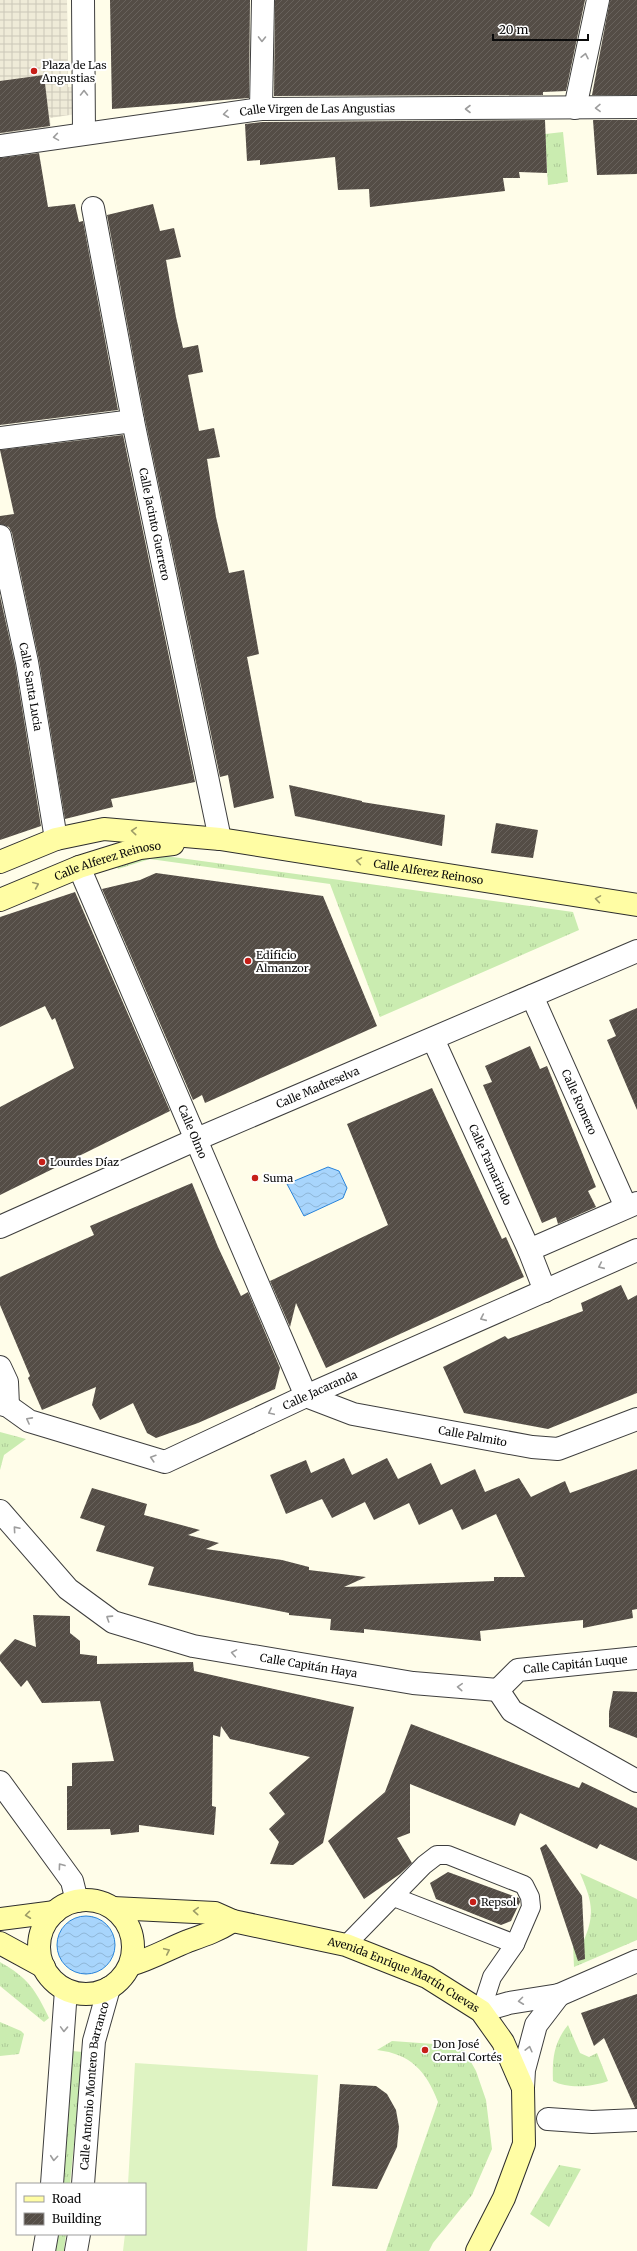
<svg xmlns="http://www.w3.org/2000/svg" width="637" height="2251" viewBox="0 0 637 2251" font-family="Merriweather,serif">
<style>
.grass{fill:url(#grass-tufts)}
.pitch{fill:#def3c2}
.plaza{fill:url(#plaza-grid)}
.water{fill:url(#water-waves);stroke:#2983d9}
.building{fill:url(#building-hatch)}
.lines{fill:none;stroke-linecap:round;stroke-linejoin:round}
.lane-casing{stroke:#3e3e3e;stroke-width:20}
.street-casing{stroke:#3e3e3e;stroke-width:24}
.secondary-casing{stroke:#2d2d2d;stroke-width:24}
.lane{stroke:#fff;stroke-width:18}
.street{stroke:#fff;stroke-width:22}
.secondary{stroke:#fffda4;stroke-width:22}
.oneway{stroke:#9d9d9d}
.oneway2{stroke:#9d9c67}
.poi-dot{fill:#c61f18;stroke:#fff;stroke-width:1.5}
.labels{text-anchor:middle;dominant-baseline:central;stroke-width:4;stroke-linejoin:round;paint-order:stroke}
.poi-label{font-size:11px;fill:#0b0b0b;stroke:#fff;text-anchor:start}
.street-label{font-size:11px;fill:#0b0b0b;stroke:#fff}
</style>
<defs>
<pattern id="grass-tufts" width="24" height="20" patternUnits="userSpaceOnUse"><rect width="24" height="20" fill="#caecb0"/><path d="M3 7l-1-3M5 7V3M7 7l1-3M15 17l-1-3M17 17v-4M19 17l1-3" fill="none" stroke="#acc996"/></pattern>
<pattern id="plaza-grid" width="8" height="8" patternUnits="userSpaceOnUse"><rect width="8" height="8" fill="#efebd8"/><path d="M0 4h8M4 0v8" fill="none" stroke="#ccc8b8"/></pattern>
<pattern id="water-waves" width="16" height="10" patternUnits="userSpaceOnUse"><rect width="16" height="10" fill="#a8d5fc"/><path d="M0 5q4-4 8 0t8 0" fill="none" stroke="#8fb6d7"/></pattern>
<pattern id="building-hatch" width="6" height="6" patternUnits="userSpaceOnUse"><rect width="6" height="6" fill="#544d46"/><path d="M-1 1l2-2M0 6l6-6M5 7l2-2" fill="none" stroke="#68625c"/></pattern>
</defs>
<rect width="100%" height="100%" fill="#fffde9"/>
<!-- grass -->
<g class="grass">
<path d="M563 132 568 182 548 185 545 134Z"/>
<path d="M151 854 573 912 579 930 380 1017 330 884 150 859 118 869 116 864Z"/>
<path d="M0 1432 26 1439 4 1455 0 1470Z"/>
<path d="M580 1873 637 1899V1940L574 1967 573 1945 584 1940C596 1913 591 1899 580 1873Z"/>
<path d="M0 1962C28 1978 35 1989 49 2018L44 2022 0 1986Z"/>
<path d="M0 2022 21 2031 24 2034 19 2054 0 2056Z"/>
<path d="M568 2025 580 2053 589 2057 597 2053 608 2081C592 2087 568 2089 553 2081 552 2059 554 2042 568 2025Z"/>
<path d="M392 2041 462 2046 476 2071 486 2100 492 2149 472 2195 433 2243 429 2251H386L438 2102C426 2071 411 2054 377 2050Z"/>
<path d="M72 2051 83 2052 70 2184H61Z"/>
<path d="M559 2165 581 2169 549 2227 530 2214Z"/>
<path d="M57 2234H66L64 2251H55Z"/>
</g>
<!-- pitch -->
<path class="pitch" d="M135 2063 318 2075 307 2251H123L125 2234H145V2184H128Z"/>
<!-- plaza -->
<path class="plaza" d="M0 0H67L68 87H75L76 114 50 118 51 129 0 136Z"/>
<!-- water -->
<g class="water">
<path d="M328 1167 339 1171 347 1188 343 1198 304 1216 287 1184Z"/>
<circle cx="86" cy="1945" r="29"/>
</g>
<!-- building -->
<g class="building">
<path d="M110 0H250L249 98 112 109Z"/>
<path d="M275 0H585L566 91 543 92V95L274 96Z"/>
<path d="M610 0H637V95H592Z"/>
<path d="M44 75 50 126 0 133V81Z"/>
<path d="M545 120 547 173 519 172 520 178H503L505 191 370 207 369 189 338 190 335 157 260 165V160L247 161 245 124 262 122Z"/>
<path d="M593 120H637V174L597 175Z"/>
<path d="M39 153 48 207 75 204 79 222 83 221 118 410 0 425V158Z"/>
<path d="M153 204 160 231 174 228 181 257 166 260 176 317 183 348 198 345 203 372 188 375 199 431 214 428 220 457 207 459 216 517 229 573 244 570 259 654 247 657 274 798 234 808 228 775 220 777 145 419 107 215Z"/>
<path d="M123 435 195 782 111 799 113 807 65 819 39 660 12 533 9 527 0 524V516L14 514 0 450Z"/>
<path d="M0 596 15 664 41 826 0 840Z"/>
<path d="M289 785 362 801V802L445 815 442 846 295 816Z"/>
<path d="M496 823 538 830 533 858 491 853Z"/>
<path d="M156 873 323 896 377 1026 205 1103 202 1095 193 1100 102 889 140 880Z"/>
<path d="M75 892 170 1111 0 1195V1107L74 1068 55 1018 52 1020 45 1006 0 1027V917Z"/>
<path d="M637 1008V1110L607 1040 616 1036 609 1020Z"/>
<path d="M530 1046 540 1069 547 1066 596 1187 588 1191 596 1207 558 1224 556 1217 542 1223 483 1085 492 1082 485 1066Z"/>
<path d="M432 1088 502 1239 506 1237 524 1277 326 1368 296 1303 290 1327 270 1281 388 1225 347 1124Z"/>
<path d="M192 1183 218 1247 241 1296 248 1292 280 1368 275 1389 198 1423 156 1438 147 1433 133 1403 100 1420 92 1405 96 1387 42 1410 28 1378 30 1376 0 1305V1277L94 1235 90 1226Z"/>
<path d="M621 1285 628 1300 637 1295V1393L548 1429 464 1413 443 1367 505 1336 508 1339 583 1311 581 1303Z"/>
<path d="M344 1458 352 1475 387 1458 398 1479 431 1463 441 1485 475 1469 485 1492 519 1478 531 1497 565 1481 570 1493 637 1469V1609L632 1610 633 1618 583 1628V1620L480 1631 481 1641 364 1629V1633L330 1630 331 1619 289 1615V1613L148 1585 154 1567 96 1551 105 1526 80 1518 92 1488 147 1504 144 1515 200 1530 188 1535 219 1543 206 1549 282 1560 309 1567V1570L366 1577 344 1587 494 1581V1577H525L496 1514 462 1530 452 1509 419 1525 409 1503 374 1520 365 1502 332 1518 322 1499 286 1514 270 1475 306 1460 311 1473Z"/>
<path d="M33 1615 70 1616V1633L80 1641V1654L97 1656V1664L193 1662 194 1671 354 1707 323 1843 293 1865 270 1864 279 1842 269 1829 285 1814 269 1793 310 1757 230 1739 221 1726 220 1737 213 1735 212 1806 216 1807 214 1835 139 1825V1832L111 1835 110 1829 67 1830V1786H72V1763L114 1761 100 1701 42 1703 27 1680 21 1687 0 1661V1655L15 1639 36 1647Z"/>
<path d="M613 1691 637 1692V1738L609 1727V1712Z"/>
<path d="M411 1724 579 1788 582 1782 637 1808V1861L600 1844 597 1849 520 1813 515 1826 410 1784V1833L397 1838 412 1863 400 1874 364 1899 328 1841 385 1792Z"/>
<path d="M546 1844 582 1896 585 1959 578 1961 540 1848Z"/>
<path d="M448 1872 519 1898 520 1902 511 1921 501 1925 436 1899 430 1883Z"/>
<path d="M637 1994V2108H635L604 2038 594 2046 581 2013Z"/>
<path d="M340 2084 376 2086 387 2094 396 2110 399 2127 397 2147 377 2189 332 2186Z"/>
</g>
<g class="lines">
<!-- lane casing -->
<g class="lane-casing">
<g id="lane">
<path d="M394 1897 515 1944"/>
<path d="M346 1945 424 1865 437 1855H448L524 1885 530 1897 531 1907 515 1944 492 1977 481 2011"/>
</g>
</g>
<!-- street casing -->
<g class="street-casing">
<g id="street">
<path d="M83 0 84 132"/>
<path d="M575 108 598 0"/>
<path d="M261 109 263 0"/>
<path id="s1" d="M0 146 261 109 637 107"/>
<path id="s2" d="M93 208 133 421 220 839"/>
<path d="M0 438 133 421"/>
<path id="s3" d="M0 536 27 662 56 839"/>
<path id="s4" d="M79 867 306 1396"/>
<path id="s5" d="M532 996 626 1207"/>
<path id="s6" d="M433 1039 529 1250 545 1291"/>
<path id="s7" d="M0 1227 197 1139 637 951"/>
<path d="M529 1250 637 1203"/>
<path d="M0 1367 7 1382 8 1406"/>
<path id="s8" d="M306 1396 353 1414 532 1447 558 1449 637 1419"/>
<path id="s9" d="M0 1404 8 1406 29 1421 165 1462 306 1396 637 1250"/>
<path id="s10" d="M0 1511 68 1589 113 1622 193 1646 413 1683 498 1690"/>
<path d="M498 1690 512 1711 637 1781"/>
<path id="s11" d="M498 1690 518 1670 637 1658"/>
<path d="M0 1782 72 1881 77 1901"/>
<path d="M481 2011 509 2003 559 1995 637 1961"/>
<path d="M523 2088 524 2070 536 2025 559 1995"/>
<path d="M548 2119 592 2122 637 2120"/>
<path d="M52 2184 66 1990"/>
<path id="s12" d="M83 2184 94 2041 109 1988"/>
<path d="M44 2251 47 2234"/>
<path d="M76 2251 79 2234"/>
</g>
</g>
<!-- secondary casing -->
<g class="secondary-casing">
<g id="secondary">
<path id="s13" d="M0 862 56 839 104 829 220 839 637 905"/>
<path id="s14" d="M0 900 79 867 140 848 173 844"/>
<circle cx="86" cy="1947" r="47"/>
<path id="s15" d="M113 1908 215 1913 233 1921 346 1945 427 1977 481 2011 503 2042 523 2088 524 2144 504 2198 477 2251"/>
<path d="M0 1919 55 1912"/>
<path d="M0 1943 44 1967"/>
<path d="M130 1965C151 1959 168 1949 188 1941 205 1935 217 1931 233 1921"/>
</g>
</g>
<!-- lane -->
<use href="#lane" class="lane"/>
<!-- street -->
<use href="#street" class="street"/>
<!-- secondary -->
<use href="#secondary" class="secondary"/>
</g>
<!-- one-way arrows -->
<defs><path id="oneway-chevron" d="M-2-3.5L2.5 0L-2 3.5" fill="none" stroke-width="1.6" stroke-linecap="round" stroke-linejoin="round"/></defs>
<g class="oneway">
<use href="#oneway-chevron" transform="translate(262 39) rotate(91)"/>
<use href="#oneway-chevron" transform="translate(585 56) rotate(-78)"/>
<use href="#oneway-chevron" transform="translate(84 93) rotate(-90)"/>
<use href="#oneway-chevron" transform="translate(598 108) rotate(179)"/>
<use href="#oneway-chevron" transform="translate(468 109) rotate(180)"/>
<use href="#oneway-chevron" transform="translate(226 114) rotate(173)"/>
<use href="#oneway-chevron" transform="translate(56 137) rotate(171)"/>
<use href="#oneway-chevron" transform="translate(601 1266) rotate(156)"/>
<use href="#oneway-chevron" transform="translate(483 1318) rotate(156)"/>
<use href="#oneway-chevron" transform="translate(271 1412) rotate(155)"/>
<use href="#oneway-chevron" transform="translate(29 1420) rotate(-152)"/>
<use href="#oneway-chevron" transform="translate(153 1458) rotate(-163)"/>
<use href="#oneway-chevron" transform="translate(16 1529) rotate(-131)"/>
<use href="#oneway-chevron" transform="translate(109 1618) rotate(-147)"/>
<use href="#oneway-chevron" transform="translate(234 1653) rotate(-170)"/>
<use href="#oneway-chevron" transform="translate(460 1687) rotate(-176)"/>
<use href="#oneway-chevron" transform="translate(61 1866) rotate(-126)"/>
<use href="#oneway-chevron" transform="translate(521 2001) rotate(173)"/>
<use href="#oneway-chevron" transform="translate(64 2029) rotate(92)"/>
<use href="#oneway-chevron" transform="translate(529 2049) rotate(-76)"/>
<use href="#oneway-chevron" transform="translate(54 2158) rotate(95)"/>
</g>
<g class="oneway2">
<use href="#oneway-chevron" transform="translate(134 831) rotate(-175)"/>
<use href="#oneway-chevron" transform="translate(359 861) rotate(-171)"/>
<use href="#oneway-chevron" transform="translate(36 885) rotate(-23)"/>
<use href="#oneway-chevron" transform="translate(598 899) rotate(-171)"/>
<use href="#oneway-chevron" transform="translate(196 1911) rotate(-176)"/>
<use href="#oneway-chevron" transform="translate(28 1915) rotate(173)"/>
<use href="#oneway-chevron" transform="translate(167 1951) rotate(-25)"/>
</g>
<!-- markers -->
<g class="poi-dot">
<circle cx="34" cy="71" r="4"/>
<circle cx="248" cy="961" r="4"/>
<circle cx="42" cy="1162" r="4"/>
<circle cx="255" cy="1178" r="4"/>
<circle cx="473" cy="1902" r="4"/>
<circle cx="425" cy="2050" r="4"/>
</g>
<g class="labels">
<!-- poi labels -->
<g class="poi-label">
<text x="42" y="65">Plaza de Las<tspan x="42" dy="13">Angustias</tspan></text>
<text x="256" y="955">Edificio<tspan x="256" dy="13">Almanzor</tspan></text>
<text x="50" y="1162">Lourdes Díaz</text>
<text x="263" y="1178">Suma</text>
<text x="481" y="1902">Repsol</text>
<text x="433" y="2044">Don José<tspan x="433" dy="13">Corral Cortés</tspan></text>
</g>
<!-- street labels -->
<g class="street-label">
<text stroke="none"><textPath href="#s1" startOffset="320">Calle Virgen de Las Angustias</textPath></text>
<text stroke="none"><textPath href="#s2" startOffset="322">Calle Jacinto Guerrero</textPath></text>
<text stroke="none"><textPath href="#s3" startOffset="154">Calle Santa Lucia</textPath></text>
<text stroke="none"><textPath href="#s14" startOffset="115">Calle Alferez Reinoso</textPath></text>
<text stroke="none"><textPath href="#s13" startOffset="437">Calle Alferez Reinoso</textPath></text>
<text stroke="none"><textPath href="#s7" startOffset="347">Calle Madreselva</textPath></text>
<text stroke="none"><textPath href="#s5" startOffset="116">Calle Romero</textPath></text>
<text stroke="none"><textPath href="#s4" startOffset="288">Calle Olmo</textPath></text>
<text stroke="none"><textPath href="#s6" startOffset="138">Calle Tamarindo</textPath></text>
<text stroke="none"><textPath href="#s9" startOffset="347">Calle Jacaranda</textPath></text>
<text stroke="none"><textPath href="#s8" startOffset="172">Calle Palmito</textPath></text>
<text stroke="none"><textPath href="#s11" startOffset="86">Calle Capitán Luque</textPath></text>
<text stroke="none"><textPath href="#s10" startOffset="360">Calle Capitán Haya</textPath></text>
<text stroke="none"><textPath href="#s15" startOffset="302">Avenida Enrique Martín Cuevas</textPath></text>
<text stroke="none"><textPath href="#s12" startOffset="99">Calle Antonio Montero Barranco</textPath></text>
</g>
</g>
<!-- legend -->
<rect x="16" y="2183" width="130" height="52" fill="#ffffff" stroke="#9d9d9d"/>
<rect x="24" y="2196" width="20" height="6" fill="#fffda4" stroke="#9d9d9d"/>
<text x="52" y="2203" font-size="12" fill="#0b0b0b">Road</text>
<rect x="24" y="2213" width="20" height="12" fill="url(#building-hatch)" stroke="#9d9d9d"/>
<text x="52" y="2223" font-size="12" fill="#0b0b0b">Building</text>
<!-- scale -->
<path d="M493 34v6h95v-6" fill="none" stroke="#0b0b0b" stroke-width="2"/>
<text x="499" y="34" font-size="12" fill="#0b0b0b" stroke="#ffffff" stroke-width="3" paint-order="stroke">20 m</text>
</svg>
